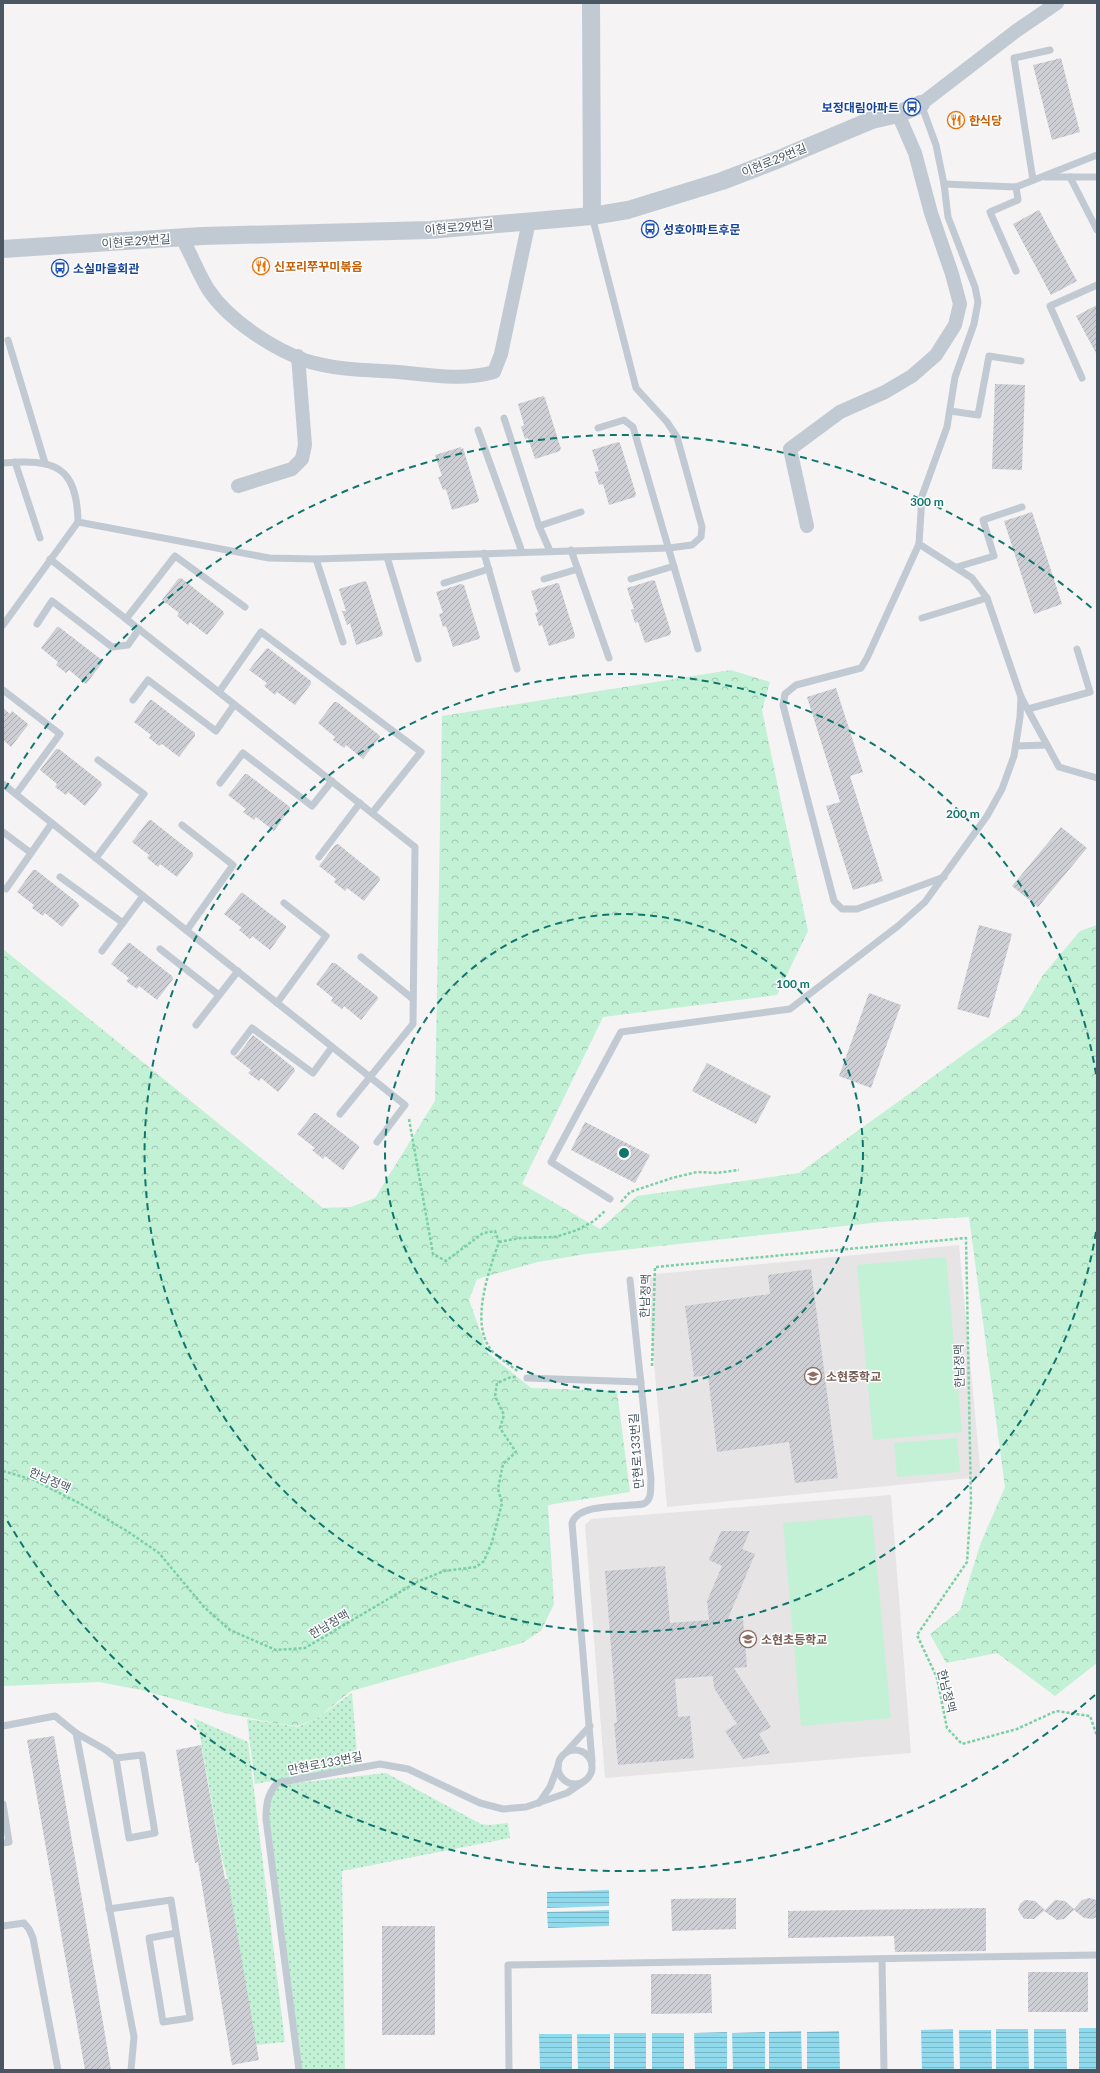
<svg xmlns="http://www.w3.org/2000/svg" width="1100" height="2073" viewBox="0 0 1100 2073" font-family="Lato,'Noto Sans KR',sans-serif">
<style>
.education{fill:#e6e4e5}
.green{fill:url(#green-dots)}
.forest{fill:url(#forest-crowns)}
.pitch{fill:#c3f1d5}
.water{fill:url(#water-rules)}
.building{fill:url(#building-hatch)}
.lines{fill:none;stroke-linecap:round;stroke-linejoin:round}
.path{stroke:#7ad0a6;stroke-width:2.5;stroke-dasharray:3 2;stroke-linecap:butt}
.service{stroke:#c1cad2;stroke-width:7}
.minor{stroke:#c1cad2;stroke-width:14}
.tertiary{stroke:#c1cad2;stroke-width:18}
.ring{fill:none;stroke:#0f766e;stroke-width:2;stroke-dasharray:7 5}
.labels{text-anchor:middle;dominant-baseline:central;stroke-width:3;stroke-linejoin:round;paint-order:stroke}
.transit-label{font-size:12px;font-weight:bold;fill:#164399;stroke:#fff;text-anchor:start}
.food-label{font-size:12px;font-weight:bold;fill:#c56008;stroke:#fff;text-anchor:start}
.street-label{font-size:12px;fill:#4a5661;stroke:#fff}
.education-label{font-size:12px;font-weight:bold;fill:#785e54;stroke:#fff;text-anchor:start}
.centre{fill:#0f766e;stroke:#fff;stroke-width:2}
.ring-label{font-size:12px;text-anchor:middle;font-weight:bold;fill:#0f766e;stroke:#fff;stroke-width:3;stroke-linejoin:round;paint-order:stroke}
</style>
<defs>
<pattern id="green-dots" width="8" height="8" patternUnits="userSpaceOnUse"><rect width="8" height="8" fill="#c3f1d5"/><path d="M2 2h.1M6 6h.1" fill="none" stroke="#a0c6b0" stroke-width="1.8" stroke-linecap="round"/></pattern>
<pattern id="forest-crowns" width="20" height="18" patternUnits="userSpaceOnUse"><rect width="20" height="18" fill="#c3f1d5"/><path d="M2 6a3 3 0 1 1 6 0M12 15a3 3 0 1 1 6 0" fill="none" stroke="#a0c6b0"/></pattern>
<pattern id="water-rules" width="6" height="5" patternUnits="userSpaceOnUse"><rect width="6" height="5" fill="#90daee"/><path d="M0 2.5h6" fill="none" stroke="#78b4c4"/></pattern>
<pattern id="building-hatch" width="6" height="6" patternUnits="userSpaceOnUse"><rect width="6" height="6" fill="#cdcfd5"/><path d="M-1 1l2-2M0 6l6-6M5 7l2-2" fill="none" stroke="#a8abb0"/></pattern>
</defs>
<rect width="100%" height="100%" fill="#f5f3f3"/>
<!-- education -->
<g class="education">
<path d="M959 1245 981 1477 667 1507 646 1275Z"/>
<path d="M891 1495 911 1753 605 1778 585 1525 591 1519Z"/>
</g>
<!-- green -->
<g class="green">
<path d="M352 1693 358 1765 255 1784 247 1719 297 1727 316 1719Z"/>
<path d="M193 1718 248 1742 285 2042 256 2045 227 1876 222 1858 199 1731Z"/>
<path d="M386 1773 481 1824 490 1825 508 1823 510 1838 342 1871 345 2070H302L269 1818 268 1804 278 1785Z"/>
</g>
<!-- forest -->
<path class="forest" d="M731 670 770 682 762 710 808 931 777 995 603 1017 522 1184 600 1229 637 1196 799 1173 1020 1014 1043 975 1080 931 1097 925V1663L1055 1696 997 1653 946 1663 930 1634 960 1610 980 1545 1005 1487 969 1217 881 1222 586 1254 538 1262 477 1279 469 1300 488 1353 531 1388 617 1391 630 1492 548 1505 554 1604 541 1631 522 1643 351 1691 316 1719 297 1726 279 1724 225 1713 141 1690 99 1682 3 1686V949L323 1208 351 1207 375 1198 435 1101 442 716Z"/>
<!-- pitch -->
<g class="pitch">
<path d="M946 1257 962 1432 873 1440 857 1265Z"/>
<path d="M957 1438 960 1472 897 1477 894 1443Z"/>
<path d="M872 1515 891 1718 801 1726 783 1523Z"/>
</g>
<!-- water -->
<g class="water">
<path d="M609 1890V1906L547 1908V1892Z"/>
<path d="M609 1910V1926L548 1928 547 1912Z"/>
<rect x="1079" y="2028" width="18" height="42"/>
<path d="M953 2029 954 2070H922L921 2030Z"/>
<path d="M996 2029H1028L1029 2070H996Z"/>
<path d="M1034 2029H1066L1067 2070H1034Z"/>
<path d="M959 2030H991L992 2070H960Z"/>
<path d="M801 2031 802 2070H769V2032Z"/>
<path d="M839 2031 840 2070H807V2032Z"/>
<path d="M727 2032V2070H695L694 2033Z"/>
<path d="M765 2032V2070H733L732 2033Z"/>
<rect x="614" y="2033" width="32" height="37"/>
<rect x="652" y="2033" width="32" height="37"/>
<path d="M539 2034H572V2070H540Z"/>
<path d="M577 2034H610V2070H578Z"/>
</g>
<!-- building -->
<g class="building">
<path d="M1061 58 1080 132 1052 140 1033 65Z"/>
<path d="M1039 210 1077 281 1051 295 1013 224Z"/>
<path d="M1097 305V355L1076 316Z"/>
<path d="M995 384 1025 385 1022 470 992 469Z"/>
<path d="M543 396 545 398 561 449 560 450V451L535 459 528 438 525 439 521 427 524 425 518 404Z"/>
<path d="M618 442 620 443 636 494 635 497 609 505 603 484 599 485 595 472 599 471 592 450Z"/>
<path d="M461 447V449L463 448 479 500 478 502 452 510 446 489 443 490 438 477 442 476 435 455Z"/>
<path d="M1032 512 1062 604 1034 614 1004 521Z"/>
<path d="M181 578 223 611 224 614 207 635 190 622 188 625 177 616 179 613 162 600 178 579Z"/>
<path d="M653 580 655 581 671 632 670 635 645 643 638 622 635 623 631 610 634 609 627 588Z"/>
<path d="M365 581 367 583 383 634 382 636 356 645 350 623 347 625 342 611H346L339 589Z"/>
<path d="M557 583 559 584 575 635 574 638 549 646 542 625 539 626 535 613 538 612 531 591Z"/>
<path d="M461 584 464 585 480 637 479 639 453 647 446 626 443 627 439 614 443 613 436 592Z"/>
<path d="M57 627H59L102 660V663L86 684 69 670 66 673 56 665 58 662 41 648Z"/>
<path d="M268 648 311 681V684L295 705 277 692 275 695 264 686 267 683 249 670 266 649Z"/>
<path d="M836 688 863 772 850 776 883 881 853 890 826 806 840 802 807 697Z"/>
<path d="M150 700H152L195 733V736L179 757 162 744 159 746 149 738 151 735 134 722Z"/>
<path d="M334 702H337L379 735 380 737 363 759 346 745 344 748 333 740 335 737 318 723Z"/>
<path d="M3 708 10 714 12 711 27 723 28 725 11 747 3 740Z"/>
<path d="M56 749H59L101 782 102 785 85 806 68 792 66 795 55 787 57 784 40 770Z"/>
<path d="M245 774H247L290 807V809L274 831 256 817 254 820 243 812 246 809 228 795Z"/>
<path d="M151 820 193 853V856L177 877 160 864 158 867 147 858 149 855 132 842 148 821Z"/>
<path d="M1061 827 1087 848 1038 907 1012 886Z"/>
<path d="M338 844 380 878V880L364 901 347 888 345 891 334 882 336 879 319 866 335 845Z"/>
<path d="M33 870H36L78 903 79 906 62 927 45 913 43 916 32 908 34 905 17 892Z"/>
<path d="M241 893H243L286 926V928L270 950 252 936 250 939 239 930 242 928 224 914Z"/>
<path d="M979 925 1012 934 989 1018 957 1009Z"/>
<path d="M128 943H130L172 976 173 979 157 1000 139 986 137 989 126 981 129 978 111 964Z"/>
<path d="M332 963H335L377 996 378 999 361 1020 344 1006 342 1009 331 1001 333 998 316 984Z"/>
<path d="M869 993 901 1005 871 1088 839 1076Z"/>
<path d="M253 1035 294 1068 295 1071 278 1092 261 1078 259 1081 248 1073 251 1070 234 1057 238 1055Z"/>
<path d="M707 1063 771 1096 756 1124 692 1091Z"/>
<path d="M314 1113H316L359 1146V1148L343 1170 325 1156 323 1159 312 1150 315 1148 297 1134Z"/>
<path d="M585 1122 650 1155 635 1183 571 1150Z"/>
<path d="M811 1269 838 1478 795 1483 789 1442 717 1452 708 1375 694 1377 685 1306 770 1294 768 1275Z"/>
<path d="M721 1531H750L742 1549 755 1554 727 1621 743 1619 747 1667 734 1668 771 1727 759 1734 770 1753 743 1759 725 1731 737 1724 714 1688 713 1676 675 1679 678 1717 690 1716 694 1758 618 1765 614 1723 617 1722 605 1571 665 1566 670 1623 709 1620 707 1601 722 1566 709 1560Z"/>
<path d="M54 1736 82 1899 111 2070H85L27 1740Z"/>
<path d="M201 1745 225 1879H228L259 2060 232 2065 198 1862 195 1863 176 1750Z"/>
<path d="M736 1898V1929L672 1931 671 1899Z"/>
<path d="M1089 1898 1097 1900V1917L1092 1919 1084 1918 1074 1910 1064 1919 1057 1920 1044 1911 1055 1900 1065 1901 1074 1909 1082 1900Z"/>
<path d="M1025 1900 1035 1901 1045 1910 1034 1919H1024L1018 1910 1020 1904Z"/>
<path d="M986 1908V1951L895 1952 894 1936 788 1938V1911Z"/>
<rect x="382" y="1926" width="53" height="109"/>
<rect x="1028" y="1972" width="60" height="40"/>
<path d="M651 1974H711L712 2013 651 2014Z"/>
</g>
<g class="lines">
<!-- path -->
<g class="path">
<path d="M409 1119 433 1254 446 1261 483 1233 495 1231 499 1242C489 1271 469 1324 492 1351 500 1359 510 1365 519 1372"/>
<path d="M621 1202 630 1192 672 1178 697 1172 716 1173 739 1170"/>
<path d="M499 1242 520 1238 556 1237 577 1230 594 1221 606 1210"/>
<path d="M652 1366 655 1267 966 1238 971 1502 967 1562 917 1635 937 1678 947 1728 962 1744 1017 1729 1056 1711 1090 1716 1097 1736"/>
<path d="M3 1471 34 1480 81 1504 127 1531 159 1553 204 1607 230 1630 276 1650 305 1648 417 1582 444 1571 476 1567 484 1561 492 1542 502 1503 498 1489 503 1464 516 1452 500 1428 504 1415 495 1396 497 1383 511 1377H517"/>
</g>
<!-- service -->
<g class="service">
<path d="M1045 177H1097"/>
<path d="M1070 177 1097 230"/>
<path d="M1033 180 1014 58 1050 50"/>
<path d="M944 184 1016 187 1097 155"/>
<path d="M1016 271 990 212 1018 200 1016 187"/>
<path d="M8 340 45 463"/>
<path d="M1082 378 1050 306 1097 285"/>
<path d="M950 411 978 415 989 356 1021 361"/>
<path d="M504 418 539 526 550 551"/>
<path d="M598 428 624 420 633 427 698 649"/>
<path d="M478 430 522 552"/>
<path d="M15 462 40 538"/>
<path d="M3 463C54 459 77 465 78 522L269 558 316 559 669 548 692 545 701 537 702 527 677 437 667 422 636 388 592 216"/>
<path d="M539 526 581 512"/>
<path d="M919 544 867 658 861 668 796 685 785 694 783 705 834 901 842 909H857L944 877"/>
<path d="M571 550 609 658"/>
<path d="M484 553 517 669"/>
<path d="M387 557 418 659"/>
<path d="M50 559 415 847 413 1024 340 1114"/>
<path d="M316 559 343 642"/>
<path d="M957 567 994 556 983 520 1022 507"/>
<path d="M544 579 578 569"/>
<path d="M631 579 674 566"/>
<path d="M444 583 489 569"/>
<path d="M922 618 987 598"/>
<path d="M126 619 175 556 245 607"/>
<path d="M37 624 52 601 112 647 128 645 139 629"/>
<path d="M3 625 78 522"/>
<path d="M3 690 60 734 16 794"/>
<path d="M219 692 261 632 421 752 372 813"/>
<path d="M1021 697 1059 767 1097 778"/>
<path d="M133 700 148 680 216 731 234 705"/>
<path d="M1028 709 1090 692 1077 649"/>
<path d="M1016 746 1047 745"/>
<path d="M220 783 243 753 312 806 332 781"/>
<path d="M3 784 405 1105 377 1142"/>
<path d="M182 825 233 865 187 930"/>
<path d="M3 832 31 853"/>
<path d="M319 857 360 803"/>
<path d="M96 858 144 794 98 760"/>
<path d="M60 877 123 923"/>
<path d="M6 889 52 823"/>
<path d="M160 949 219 995"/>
<path d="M102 951 143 896"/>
<path d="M361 957 413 999"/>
<path d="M277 1003 326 936 284 903"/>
<path d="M196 1025 238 971"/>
<path d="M234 1052 252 1028 313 1073 332 1047"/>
<path d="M610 1199 551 1162 621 1032 790 1009 898 926 925 902 987 816 1002 789 1014 756 1020 717 1021 697 987 598 972 578 919 544 922 496 947 427 955 377 974 324 978 302 975 287 948 217 944 184 936 145 921 104"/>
<path d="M527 1378 641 1382"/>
<path d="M3 1726 55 1716 76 1733 134 2037 131 2070"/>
<path d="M76 1733 106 1750 116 1758 142 1755 155 1833 129 1838 116 1758"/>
<circle cx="575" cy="1767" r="17"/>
<path d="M567 1751 590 1726"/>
<path d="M592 1761 572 1523C578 1503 625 1507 643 1504 653 1500 650 1488 651 1479L630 1280"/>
<path d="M539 1803 550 1787 558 1766"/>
<path d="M3 1804 9 1842 3 1843"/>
<path d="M109 1909 171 1900 190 2018 163 2022 149 1938 176 1933"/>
<path d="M3 1926 24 1923 29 1929 33 1938 58 2070"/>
<path d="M882 1959 884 2070"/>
<path d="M299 2070 266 1819C266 1805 267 1795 277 1783L380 1764 408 1769 480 1803 503 1809 526 1807 567 1793 583 1782"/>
<path d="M509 2070 508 1965 1097 1955"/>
</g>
<!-- minor -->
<g class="minor">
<path d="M921 104 1016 31 1057 3"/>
<path d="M182 238C191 254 198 273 208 289 228 320 273 349 307 361 336 370 368 370 398 372 429 375 463 381 494 372L501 354 529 221"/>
<path d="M238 486 292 469 302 459 305 445 298 356"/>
<path d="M807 526 790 449 840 412 885 392 912 376 936 355 955 325 960 304 952 274 931 213 915 153 898 114"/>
</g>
<!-- tertiary -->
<g class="tertiary">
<path d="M591 3 592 216"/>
<path d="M3 249 202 236 430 230 592 216 628 210 722 181 779 159 872 120 898 114 921 104"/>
</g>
</g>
<!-- distance rings -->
<g class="ring">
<circle cx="624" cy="1153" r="239"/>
<path d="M1096 1232A479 479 0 1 1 1096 1074"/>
<path d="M1095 1695A718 718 0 0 1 5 1517M5 789A718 718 0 0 1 1095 611"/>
</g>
<!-- icons -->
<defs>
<g id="bus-ring" transform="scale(0.9)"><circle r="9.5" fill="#fff" stroke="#1a4fb4" stroke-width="1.5"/><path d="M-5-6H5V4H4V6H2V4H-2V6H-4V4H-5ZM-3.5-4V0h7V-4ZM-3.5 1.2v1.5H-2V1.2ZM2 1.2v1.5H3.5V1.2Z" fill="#1a4fb4"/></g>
<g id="restaurant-ring" transform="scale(0.9)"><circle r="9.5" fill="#fff" stroke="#e8710a" stroke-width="1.5"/><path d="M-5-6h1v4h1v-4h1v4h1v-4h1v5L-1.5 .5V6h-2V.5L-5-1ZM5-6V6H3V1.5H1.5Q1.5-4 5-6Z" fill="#e8710a"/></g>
<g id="school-ring" transform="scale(0.9)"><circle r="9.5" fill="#fff" stroke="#8d6e63" stroke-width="1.5"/><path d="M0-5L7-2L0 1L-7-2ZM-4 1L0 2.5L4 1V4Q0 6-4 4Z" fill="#8d6e63"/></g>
</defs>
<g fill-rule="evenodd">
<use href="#bus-ring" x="912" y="107"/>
<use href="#restaurant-ring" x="956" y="120"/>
<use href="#bus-ring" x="650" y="229"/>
<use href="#restaurant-ring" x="261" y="266"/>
<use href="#bus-ring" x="60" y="268"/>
<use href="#school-ring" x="813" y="1376"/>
<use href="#school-ring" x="748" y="1639"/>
</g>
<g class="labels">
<!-- transit labels -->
<g class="transit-label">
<text x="899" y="107" text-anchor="end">보정대림아파트</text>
<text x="663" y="229">성호아파트후문</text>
<text x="73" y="268">소실마을회관</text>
</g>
<!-- food labels -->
<g class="food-label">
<text x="969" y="120">한식당</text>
<text x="274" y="266">신포리쭈꾸미볶음</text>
</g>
<!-- street labels -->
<g class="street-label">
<text transform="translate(774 160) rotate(-22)">이현로29번길</text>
<text transform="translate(459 227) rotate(-5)">이현로29번길</text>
<text transform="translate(136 241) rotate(-4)">이현로29번길</text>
<text transform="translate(645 1296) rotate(-88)">한남정맥</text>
<text transform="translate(959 1366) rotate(-91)">한남정맥</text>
<text transform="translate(636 1451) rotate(-94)">만현로133번길</text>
<text transform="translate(50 1480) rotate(24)">한남정맥</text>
<text transform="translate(329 1624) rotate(-30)">한남정맥</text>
<text transform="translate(947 1691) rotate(76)">한남정맥</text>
<text transform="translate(325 1763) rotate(-11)">만현로133번길</text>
</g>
<!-- education labels -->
<g class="education-label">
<text x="826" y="1376">소현중학교</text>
<text x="761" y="1639">소현초등학교</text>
</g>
</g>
<circle cx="624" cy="1153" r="6" class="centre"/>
<g class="ring-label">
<text x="927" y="506">300 m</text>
<text x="963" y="818">200 m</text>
<text x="793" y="988">100 m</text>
</g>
<!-- border -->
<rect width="1100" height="2073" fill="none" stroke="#4a5661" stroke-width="8"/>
</svg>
